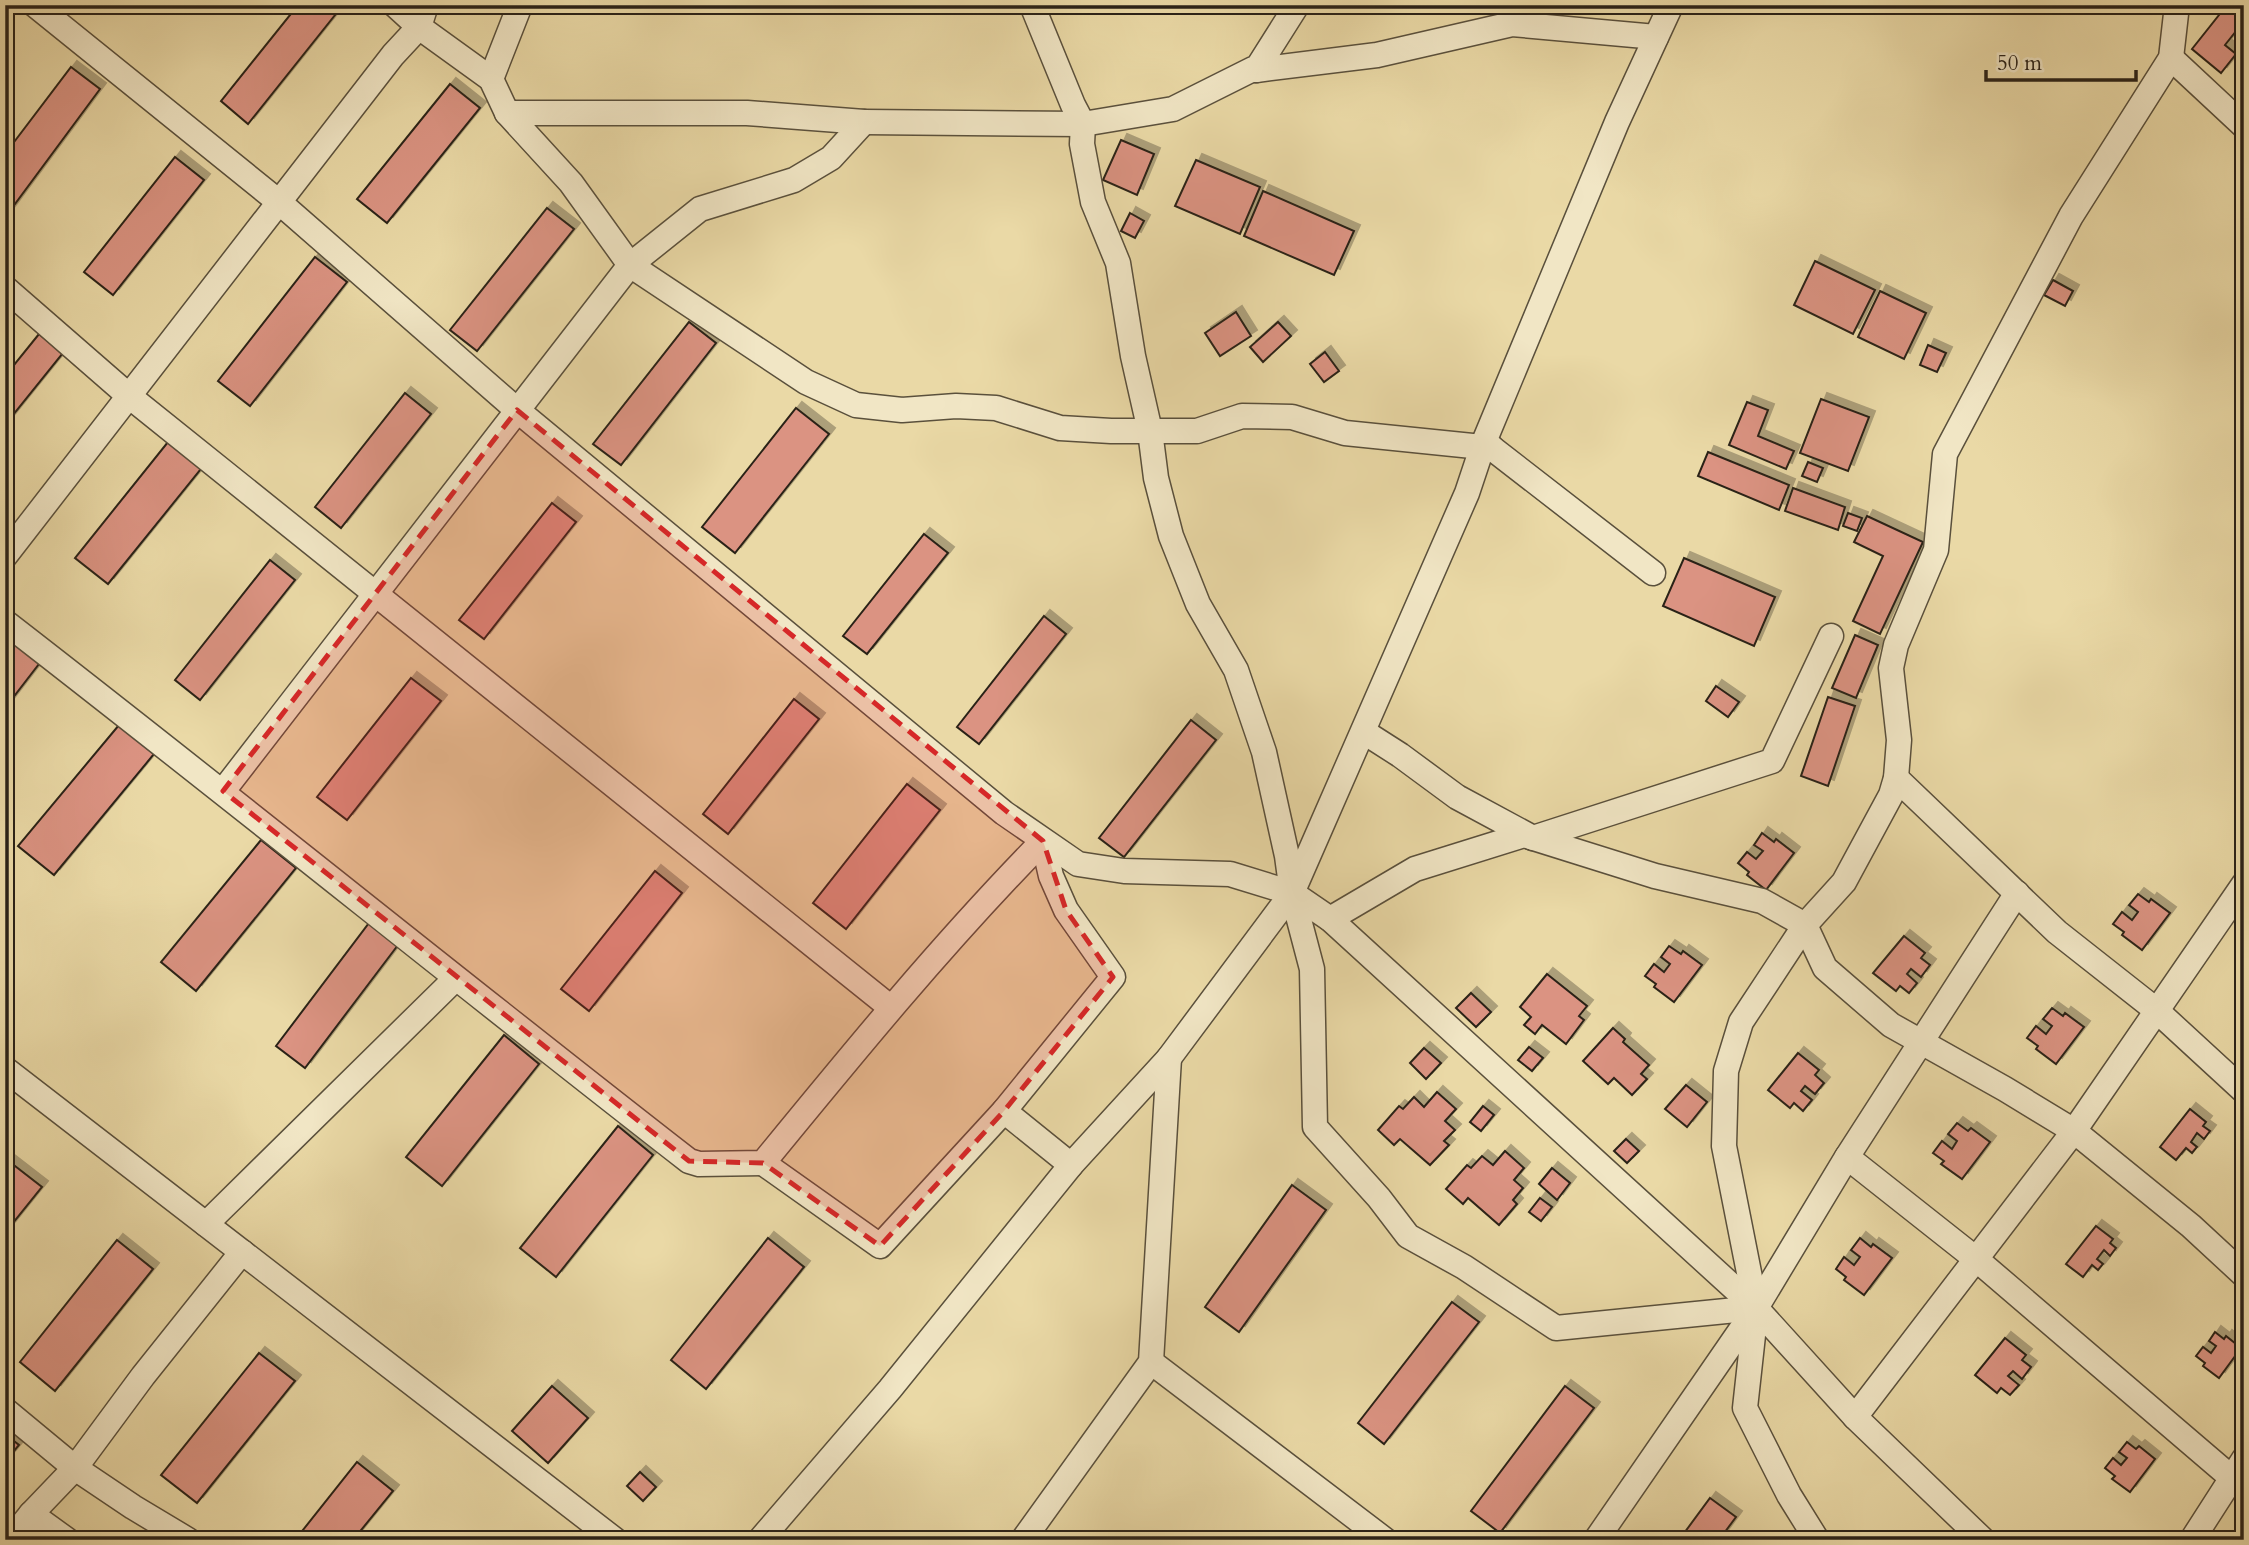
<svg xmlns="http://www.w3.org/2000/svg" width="2249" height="1545" viewBox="0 0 2249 1545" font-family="Cardo,serif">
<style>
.building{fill:#db9382;stroke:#2a2218;stroke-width:2;filter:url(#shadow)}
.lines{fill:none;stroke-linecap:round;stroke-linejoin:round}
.street-casing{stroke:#5a503c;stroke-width:27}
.street{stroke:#f1e6c5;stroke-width:24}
.marked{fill:#d62828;fill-opacity:0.2;stroke:#d62828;stroke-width:5;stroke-dasharray:14 9;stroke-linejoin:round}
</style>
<defs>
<filter id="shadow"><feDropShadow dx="6" dy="-6" stdDeviation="0" flood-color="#0004"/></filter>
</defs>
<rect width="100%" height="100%" fill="#ead9a6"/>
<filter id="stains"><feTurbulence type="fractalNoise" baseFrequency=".00286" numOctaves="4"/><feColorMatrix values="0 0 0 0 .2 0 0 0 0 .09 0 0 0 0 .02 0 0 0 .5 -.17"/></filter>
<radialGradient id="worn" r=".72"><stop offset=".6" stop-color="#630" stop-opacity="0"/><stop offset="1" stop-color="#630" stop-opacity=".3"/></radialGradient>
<!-- building -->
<g class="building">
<path d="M298 5H343L248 124 221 101Z"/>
<path d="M2227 5H2244V21L2225 45 2236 54 2221 73 2192 49Z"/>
<path d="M71 67 100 89 9 212 5 209V154Z"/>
<path d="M450 84 480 108 387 223 357 199Z"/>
<path d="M1121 140 1154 154 1137 195 1103 180Z"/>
<path d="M175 157 204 180 113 295 84 272Z"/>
<path d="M1196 160 1260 187 1240 234 1175 206Z"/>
<path d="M1263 191 1354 231 1334 275 1244 236Z"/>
<path d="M547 208 574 229 477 351 450 330Z"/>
<path d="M1130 213 1144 221 1135 238 1121 231Z"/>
<path d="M315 257 347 282 250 406 218 381Z"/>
<path d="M1815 261 1875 290 1853 334 1794 305Z"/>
<path d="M2053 280 2073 291 2065 306 2044 295Z"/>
<path d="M1880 291 1926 313 1904 359 1858 337Z"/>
<path d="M1236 312 1251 336 1220 356 1205 333Z"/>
<path d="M689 322 716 343 621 465 593 444Z"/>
<path d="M1278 322 1291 336 1263 362 1250 347Z"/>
<path d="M39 334 63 353 5 425V376Z"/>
<path d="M1928 345 1946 353 1937 372 1920 365Z"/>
<path d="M1325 352 1339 371 1324 382 1310 364Z"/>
<path d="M405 393 431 414 341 528 315 507Z"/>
<path d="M1821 399 1869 417 1848 471 1800 453Z"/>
<path d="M1747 402 1768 410 1758 436 1794 451 1786 469 1729 445Z"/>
<path d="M796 408 829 434 735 553 702 527Z"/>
<path d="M172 437 205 464 108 584 75 558Z"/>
<path d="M1708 452 1789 485 1779 510 1698 476Z"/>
<path d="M1808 462 1823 468 1817 482 1802 476Z"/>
<path d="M1793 488 1845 507 1838 530 1785 511Z"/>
<path d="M552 503 576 522 484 639 459 620Z"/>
<path d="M1848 513 1862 518 1857 531 1843 526Z"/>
<path d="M1867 516 1923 542 1880 634 1853 621 1883 556 1854 542Z"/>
<path d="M924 534 948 553 867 654 843 636Z"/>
<path d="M1684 558 1775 597 1754 646 1663 606Z"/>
<path d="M270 560 295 580 200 700 175 680Z"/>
<path d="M1044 616 1066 634 979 744 957 727Z"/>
<path d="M1855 635 1878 645 1856 698 1832 688Z"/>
<path d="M5 637 42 660 5 708Z"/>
<path d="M411 678 441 701 347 820 317 797Z"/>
<path d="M1716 686 1739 702 1728 717 1706 701Z"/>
<path d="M1828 697 1855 706 1828 786 1801 776Z"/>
<path d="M794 699 819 719 728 834 703 814Z"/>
<path d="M1191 720 1216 740 1124 857 1099 838Z"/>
<path d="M119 725 154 754 54 875 18 846Z"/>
<path d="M907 784 940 810 846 929 813 903Z"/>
<path d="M1762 833 1774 842 1776 839 1794 853 1766 890 1747 875 1749 872 1738 863 1747 852 1756 859 1763 851 1754 845Z"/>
<path d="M261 840 296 868 196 991 161 962Z"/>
<path d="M655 871 682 893 589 1011 561 989Z"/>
<path d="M2138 894 2149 902 2151 899 2170 913 2142 950 2122 935 2124 932 2113 924 2122 912 2132 920 2138 912 2129 905Z"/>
<path d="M369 923 398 945 305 1068 276 1046Z"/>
<path d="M1904 936 1925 953 1921 958 1930 965 1921 977 1911 969 1907 974 1917 983 1909 993 1900 986 1896 991 1873 973Z"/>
<path d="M1669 946 1681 954 1683 951 1702 965 1674 1002 1654 987 1656 984 1645 976 1654 964 1664 972 1670 964 1661 957Z"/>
<path d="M1547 974 1587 1006 1579 1016 1584 1020 1566 1044 1542 1025 1535 1034 1524 1025 1531 1017 1520 1007Z"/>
<path d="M1471 993 1491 1012 1476 1027 1456 1008Z"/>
<path d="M2052 1008 2063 1016 2065 1013 2084 1027 2056 1064 2036 1049 2038 1046 2027 1038 2036 1026 2046 1034 2052 1026 2043 1019Z"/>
<path d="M1613 1028 1625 1039 1623 1042 1649 1065 1641 1074 1647 1079 1632 1095 1614 1078 1608 1084 1583 1061Z"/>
<path d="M504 1035 539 1064 442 1186 406 1157Z"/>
<path d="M1529 1047 1543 1058 1532 1071 1518 1060Z"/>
<path d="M1424 1048 1441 1063 1426 1079 1410 1063Z"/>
<path d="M1798 1053 1819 1070 1815 1075 1824 1083 1815 1094 1805 1086 1801 1091 1812 1100 1803 1111 1794 1103 1790 1108 1768 1090Z"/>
<path d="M1686 1085 1707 1102 1687 1127 1665 1109Z"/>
<path d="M1437 1092 1456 1109 1445 1121 1455 1130 1444 1141 1449 1145 1430 1165 1400 1139 1394 1145 1378 1130 1399 1106 1403 1109 1414 1097 1424 1107Z"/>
<path d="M1483 1106 1494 1115 1481 1131 1470 1122Z"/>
<path d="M2190 1109 2206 1122 2203 1126 2210 1131 2204 1139 2197 1133 2191 1142 2197 1147 2192 1153 2186 1148 2176 1160 2160 1147Z"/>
<path d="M1957 1123 1968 1131 1971 1128 1990 1142 1962 1179 1941 1164 1944 1161 1933 1153 1942 1141 1952 1149 1957 1141 1948 1134Z"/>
<path d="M618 1126 653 1155 556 1277 520 1248Z"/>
<path d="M1626 1139 1639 1151 1627 1163 1614 1151Z"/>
<path d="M1505 1151 1524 1168 1514 1180 1523 1188 1513 1200 1517 1204 1499 1225 1468 1198 1463 1204 1446 1189 1467 1165 1471 1168 1482 1156 1493 1165Z"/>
<path d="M6 1159 42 1187 5 1233V1160Z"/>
<path d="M1552 1168 1570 1183 1557 1200 1539 1184Z"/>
<path d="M1292 1185 1326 1210 1239 1332 1205 1307Z"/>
<path d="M1540 1198 1552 1207 1541 1221 1529 1212Z"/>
<path d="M2096 1226 2113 1239 2110 1243 2116 1248 2110 1256 2104 1250 2097 1259 2103 1264 2098 1270 2092 1265 2083 1277 2066 1264Z"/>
<path d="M768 1238 804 1267 706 1389 671 1360Z"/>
<path d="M1860 1238 1871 1247 1873 1244 1892 1258 1864 1295 1844 1280 1846 1277 1836 1269 1844 1257 1854 1265 1860 1257 1851 1250Z"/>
<path d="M117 1240 153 1269 55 1391 20 1362Z"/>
<path d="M1452 1302 1479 1322 1384 1444 1358 1423Z"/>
<path d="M2215 1332 2224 1339 2226 1336 2241 1348 2219 1378 2203 1366 2205 1363 2196 1356 2203 1347 2211 1353 2216 1346 2209 1341Z"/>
<path d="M2005 1338 2026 1355 2022 1360 2031 1367 2022 1379 2013 1371 2008 1376 2019 1385 2010 1395 2001 1388 1997 1393 1975 1375Z"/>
<path d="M259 1353 295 1381 197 1503 161 1475Z"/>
<path d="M552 1386 588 1418 548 1463 512 1431Z"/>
<path d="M1565 1386 1594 1408 1500 1533 1471 1511Z"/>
<path d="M5 1434 19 1445 5 1462Z"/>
<path d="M2127 1442 2136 1449 2139 1446 2155 1459 2130 1492 2112 1479 2115 1476 2105 1468 2113 1458 2121 1465 2127 1458 2119 1452Z"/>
<path d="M357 1462 393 1491 353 1540H295Z"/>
<path d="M640 1472 656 1487 643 1501 627 1486Z"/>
<path d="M1710 1498 1736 1517 1719 1540H1679Z"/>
</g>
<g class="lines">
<!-- street casing -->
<g class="street-casing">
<g id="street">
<path d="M35 5 279 202 517 410 1004 813 1078 864 1124 871 1230 874 1292 893 1330 919 1756 1308 1855 1417 1983 1540"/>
<path d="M395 5 419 27 491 79 507 113 571 183 630 265 806 382 856 405 902 410 956 406 996 408 1060 428 1111 431H1197L1242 416 1292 417 1345 433 1492 448"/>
<path d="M1032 5 1073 105 1083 124 1082 144 1093 202 1118 263 1133 356 1150 431 1156 478 1171 536 1198 604 1236 670 1264 752 1287 856 1292 893 1312 969 1315 1127 1379 1198 1408 1236 1464 1267 1556 1328 1756 1308"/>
<path d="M2171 58 2244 126"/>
<path d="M1256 70 1377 55 1512 24 1656 37"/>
<path d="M491 79 520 5"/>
<path d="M864 122 1083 124 1173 109 1253 69 1256 70 1297 5"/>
<path d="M5 288 129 396 890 1007"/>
<path d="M1484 442 1653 573"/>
<path d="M5 556 393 55 419 27 426 5"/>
<path d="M5 622C235 800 460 983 689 1161L699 1164 763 1163C853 1053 943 943 1043 841"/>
<path d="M1364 732 1400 755 1457 797 1533 838 1772 761 1831 636"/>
<path d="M1896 778 2057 932 2156 1010 2244 1091"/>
<path d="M223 791 630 265 700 209 794 180 831 158 864 122 747 113H507"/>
<path d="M1330 919 1415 869 1524 835 1655 876 1762 901 1805 925 1825 968 1891 1025 2005 1089 2074 1131 2191 1226 2244 1275"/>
<path d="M5 1069 615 1540"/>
<path d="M1004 1111 1071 1165"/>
<path d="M1847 1157 1976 1259 2233 1479"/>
<path d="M763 1163 880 1246 1004 1111 1113 977 1066 910 1051 876 1043 841"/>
<path d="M206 1224 455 979"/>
<path d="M1151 1362 1385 1540"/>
<path d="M5 1410 75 1468 133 1507 188 1540"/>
<path d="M1855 1417 2074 1131 2244 884"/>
<path d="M31 1514 75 1468 143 1376 242 1252"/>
<path d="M10 1540 31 1514 67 1540"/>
<path d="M760 1540 890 1389 1071 1165 1169 1058 1292 893 1467 493 1484 442 1617 122 1671 5"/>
<path d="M1023 1540 1151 1362 1169 1058"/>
<path d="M1596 1540 1756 1308 1847 1157 2017 893"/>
<path d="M1817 1540 1789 1495 1745 1408 1756 1308 1724 1146 1726 1071 1741 1022 1805 925 1844 882 1891 795 1896 778 1899 740 1891 668 1896 645 1936 550 1945 454 2071 216 2171 58 2177 5"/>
<path d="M2192 1540 2244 1459"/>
</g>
</g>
<!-- street -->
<use href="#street" class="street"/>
</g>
<!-- marked area -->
<path class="marked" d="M517 410 1043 841 1066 910 1113 977 1004 1111 880 1246 763 1163 689 1161 223 791Z"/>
<!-- margin -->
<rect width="2249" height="1545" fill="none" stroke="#ead9a6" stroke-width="28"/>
<rect x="7" y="7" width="2235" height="1531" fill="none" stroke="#2a2218" stroke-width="3.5"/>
<rect x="14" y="14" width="2221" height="1517" fill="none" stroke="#2a2218" stroke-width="2"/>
<!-- scale -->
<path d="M1986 70v10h150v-10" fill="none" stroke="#2a2218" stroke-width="3.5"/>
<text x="1997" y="70" font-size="21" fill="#2a2218" stroke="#f1e6c5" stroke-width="5" paint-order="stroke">50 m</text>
<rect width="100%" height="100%" filter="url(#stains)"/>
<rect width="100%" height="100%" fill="url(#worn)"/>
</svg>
